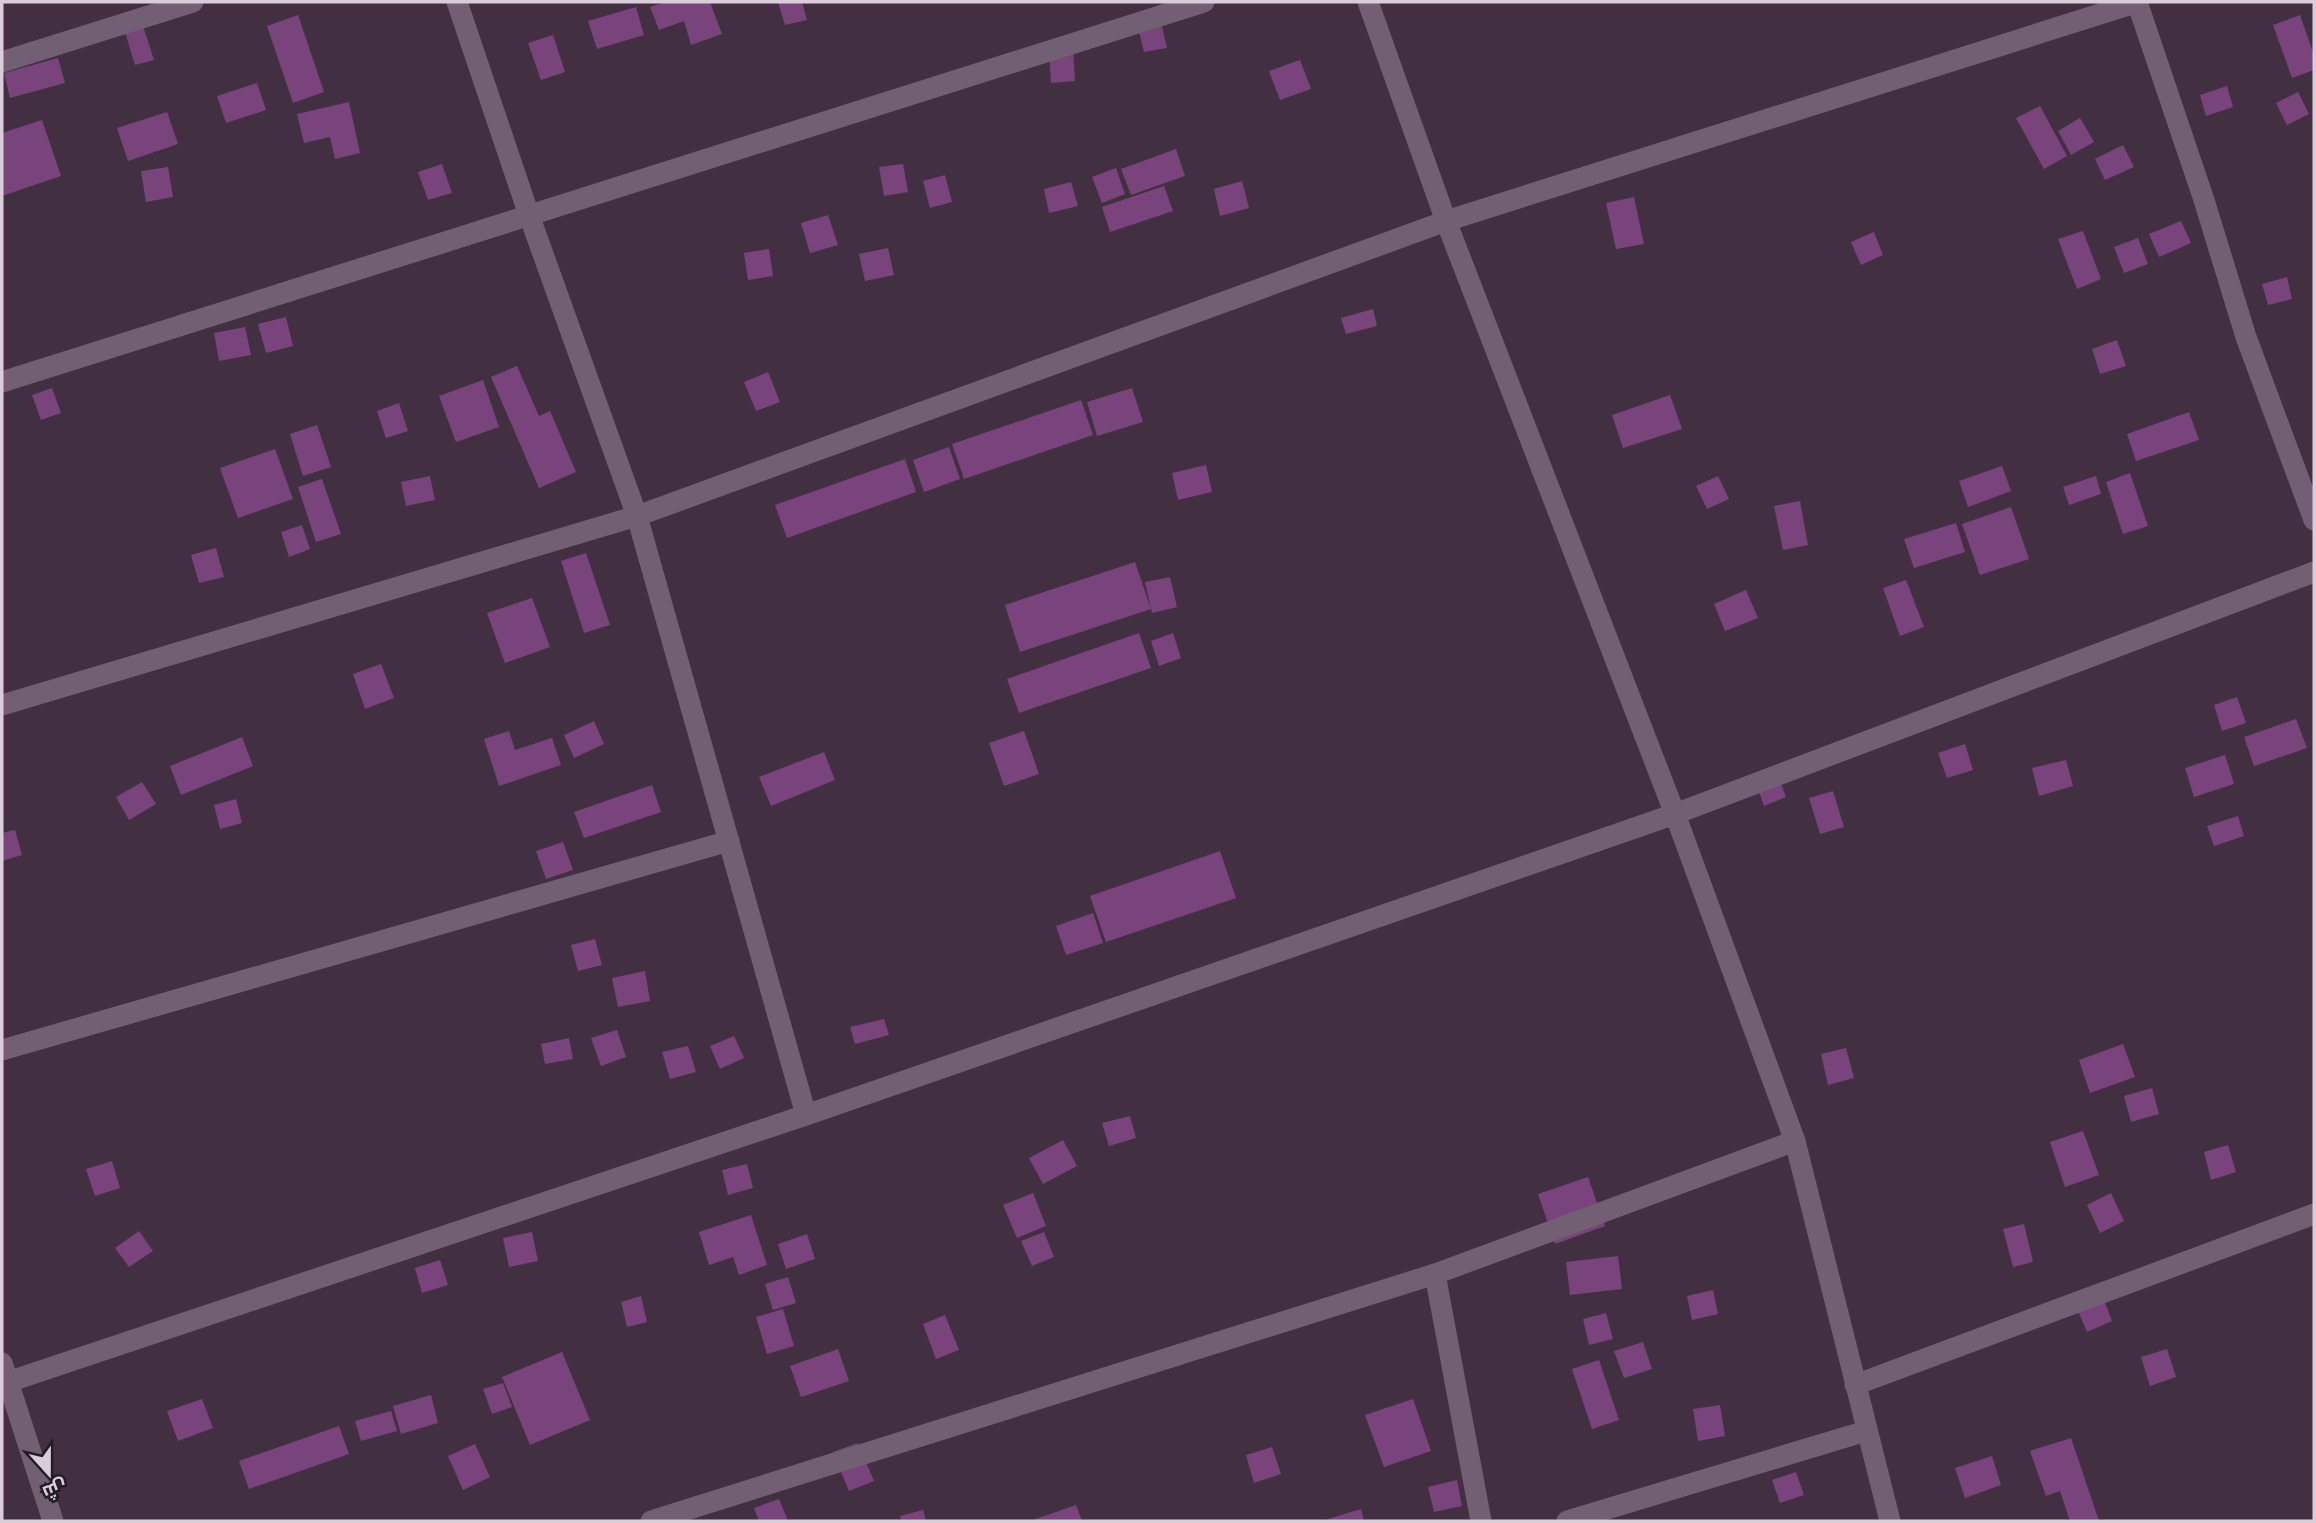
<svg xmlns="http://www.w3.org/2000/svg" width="2316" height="1523" viewBox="0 0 2316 1523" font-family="'Asap Condensed',Cairo,sans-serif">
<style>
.building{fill:#78447b}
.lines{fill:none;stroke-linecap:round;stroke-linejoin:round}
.minor{stroke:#725f73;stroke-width:21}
</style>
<rect width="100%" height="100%" fill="#423042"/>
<!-- building -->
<g class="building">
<path d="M665 2H710L722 34 691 45 684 21 659 30 650 7Z"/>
<path d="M778 2H802L807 20 785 25Z"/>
<path d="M636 7 644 35 597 49 588 21Z"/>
<path d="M298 15 324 92 293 103 267 26Z"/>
<path d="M2300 15 2314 55V70L2292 78 2273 25Z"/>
<path d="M1160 18 1167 48 1144 52 1137 23Z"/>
<path d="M143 26 154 60 135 65 125 32Z"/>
<path d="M553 35 565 72 541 80 528 43Z"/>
<path d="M1073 48 1075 81 1051 83 1049 51Z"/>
<path d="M58 58 65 83 10 98 4 73Z"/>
<path d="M1300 60 1311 89 1280 100 1269 71Z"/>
<path d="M257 83 266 110 226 123 217 96Z"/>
<path d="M2227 86 2233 107 2206 116 2200 95Z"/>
<path d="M2298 92 2309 114 2287 125 2276 103Z"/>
<path d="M349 102 360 153 335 159 330 137 304 143 297 114Z"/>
<path d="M2040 106 2067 156 2044 169 2016 118Z"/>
<path d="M167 112 178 144 128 161 117 128Z"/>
<path d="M2080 118 2094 142 2071 155 2058 131Z"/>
<path d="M42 120 61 176 2 196V133Z"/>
<path d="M2123 145 2134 167 2105 180 2095 159Z"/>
<path d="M1176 149 1185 176 1131 195 1121 169Z"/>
<path d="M442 164 452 193 428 200 418 172Z"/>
<path d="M903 164 908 192 884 196 879 167Z"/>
<path d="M168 167 173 197 146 202 141 171Z"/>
<path d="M1116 168 1125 194 1102 203 1092 177Z"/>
<path d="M945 175 952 202 930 208 923 181Z"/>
<path d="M1242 181 1249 208 1220 216 1214 189Z"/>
<path d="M1071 182 1078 206 1049 213 1044 189Z"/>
<path d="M1164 186 1173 211 1110 232 1102 207Z"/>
<path d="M1634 197 1644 244 1616 249 1606 203Z"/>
<path d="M828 215 838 245 810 253 801 223Z"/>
<path d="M2181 221 2191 243 2159 257 2149 234Z"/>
<path d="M2083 231 2101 279 2077 289 2058 239Z"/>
<path d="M1874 232 1883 255 1861 265 1851 242Z"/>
<path d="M2138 238 2148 264 2124 273 2114 247Z"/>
<path d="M888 248 894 275 865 281 859 254Z"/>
<path d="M769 249 773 276 748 280 744 253Z"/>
<path d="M2287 277 2292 299 2268 305 2262 284Z"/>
<path d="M1373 309 1377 326 1346 334 1341 318Z"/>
<path d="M286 317 293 346 266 353 258 324Z"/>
<path d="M245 327 251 355 219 361 214 333Z"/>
<path d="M2117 340 2126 366 2100 374 2092 349Z"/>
<path d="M517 366 539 416 550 411 576 472 539 488 491 377Z"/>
<path d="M768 372 780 402 756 411 744 382Z"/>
<path d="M483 380 499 427 456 442 439 396Z"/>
<path d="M52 388 61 413 41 420 32 395Z"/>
<path d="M1132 388 1143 422 1097 436 1087 402Z"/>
<path d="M1670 395 1682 429 1623 448 1612 415Z"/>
<path d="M1081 400 1093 435 964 479 952 444Z"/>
<path d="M399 403 408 431 386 438 377 411Z"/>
<path d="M2189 412 2199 440 2136 461 2127 434Z"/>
<path d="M317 425 331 467 303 476 290 434Z"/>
<path d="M949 447 960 479 924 492 913 460Z"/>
<path d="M275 449 293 499 238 518 220 468Z"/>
<path d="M905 459 916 492 787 538 775 505Z"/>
<path d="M1206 465 1212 492 1178 500 1172 473Z"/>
<path d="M2002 466 2011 491 1968 507 1959 481Z"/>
<path d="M2130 473 2148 526 2123 534 2106 482Z"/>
<path d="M430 476 435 500 406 506 401 482Z"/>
<path d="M1718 476 1729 499 1707 509 1696 486Z"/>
<path d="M2096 476 2101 494 2069 505 2063 487Z"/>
<path d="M322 479 341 534 316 542 298 487Z"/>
<path d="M1800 501 1808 545 1783 550 1774 506Z"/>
<path d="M2011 507 2029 559 1980 575 1962 524Z"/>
<path d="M1956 523 1965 552 1914 568 1904 539Z"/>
<path d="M302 525 310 549 289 557 281 532Z"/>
<path d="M216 548 224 577 199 583 191 555Z"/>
<path d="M586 553 610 625 584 633 561 561Z"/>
<path d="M1135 562 1151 609 1020 652 1005 605Z"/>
<path d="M1170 577 1177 607 1152 613 1145 582Z"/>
<path d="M1906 580 1924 627 1900 636 1883 588Z"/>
<path d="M1746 590 1758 618 1725 631 1714 604Z"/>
<path d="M532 598 550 647 505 663 487 613Z"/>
<path d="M1139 633 1151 668 1019 713 1007 679Z"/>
<path d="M1173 633 1181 658 1159 666 1151 641Z"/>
<path d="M381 664 394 698 365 709 353 674Z"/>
<path d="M2237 697 2246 723 2222 731 2214 705Z"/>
<path d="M2296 719 2307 748 2254 766 2244 737Z"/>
<path d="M594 721 604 744 574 758 564 735Z"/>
<path d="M509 731 515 750 552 738 561 765 499 786 484 739Z"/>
<path d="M1024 731 1039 774 1004 786 989 743Z"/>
<path d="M242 737 253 766 181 795 170 766Z"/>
<path d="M1965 744 1973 770 1947 778 1938 753Z"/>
<path d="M824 752 835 780 771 806 759 777Z"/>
<path d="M2225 755 2234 784 2194 797 2185 768Z"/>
<path d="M2066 760 2073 786 2039 796 2032 768Z"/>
<path d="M1777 773 1786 797 1764 806 1755 780Z"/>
<path d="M142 782 156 804 129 820 116 797Z"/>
<path d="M652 785 661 812 584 838 574 812Z"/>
<path d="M1833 791 1844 827 1820 834 1809 798Z"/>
<path d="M236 799 242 823 220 829 214 805Z"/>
<path d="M2238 816 2244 836 2214 846 2207 826Z"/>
<path d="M15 830 22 855 2 861V833Z"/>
<path d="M563 842 573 870 546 879 536 851Z"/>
<path d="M1220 851 1236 898 1106 942 1090 896Z"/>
<path d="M1093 913 1103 943 1066 955 1056 926Z"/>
<path d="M595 939 602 965 578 971 571 945Z"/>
<path d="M645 971 650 1001 618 1007 612 978Z"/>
<path d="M884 1019 889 1035 855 1044 850 1027Z"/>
<path d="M617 1030 626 1057 601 1066 591 1038Z"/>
<path d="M734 1036 744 1058 720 1069 710 1046Z"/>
<path d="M569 1038 573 1059 545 1064 541 1044Z"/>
<path d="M2123 1044 2135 1077 2090 1093 2079 1060Z"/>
<path d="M688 1046 696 1072 670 1079 662 1052Z"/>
<path d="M1846 1048 1854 1078 1828 1085 1821 1054Z"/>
<path d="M2152 1088 2159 1114 2131 1122 2124 1096Z"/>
<path d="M1130 1116 1136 1138 1109 1146 1102 1123Z"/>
<path d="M2083 1131 2099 1175 2065 1187 2050 1142Z"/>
<path d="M1063 1140 1077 1166 1043 1184 1029 1158Z"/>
<path d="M2228 1145 2236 1172 2211 1180 2204 1152Z"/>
<path d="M112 1161 120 1188 95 1196 86 1169Z"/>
<path d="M747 1164 753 1188 728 1195 722 1170Z"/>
<path d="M1588 1177 1605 1226 1555 1244 1538 1194Z"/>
<path d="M1033 1193 1046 1226 1017 1238 1003 1205Z"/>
<path d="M2111 1193 2124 1221 2100 1233 2087 1205Z"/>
<path d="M751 1215 767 1265 739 1275 733 1257 709 1265 699 1232Z"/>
<path d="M2024 1224 2033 1262 2013 1267 2003 1229Z"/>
<path d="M139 1231 153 1251 129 1267 115 1248Z"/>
<path d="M532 1232 538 1261 509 1267 503 1238Z"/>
<path d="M1044 1232 1054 1257 1032 1266 1021 1241Z"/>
<path d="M807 1234 815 1259 786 1269 778 1244Z"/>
<path d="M1618 1256 1622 1289 1570 1295 1566 1262Z"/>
<path d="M440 1260 448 1285 422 1293 415 1268Z"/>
<path d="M788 1277 796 1303 773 1310 765 1284Z"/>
<path d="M1713 1290 1718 1314 1692 1320 1687 1296Z"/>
<path d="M641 1296 647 1322 627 1327 621 1302Z"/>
<path d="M2104 1300 2112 1321 2087 1332 2078 1311Z"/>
<path d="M783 1309 794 1346 767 1354 756 1317Z"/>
<path d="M1606 1313 1613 1339 1589 1345 1583 1319Z"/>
<path d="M945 1315 959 1350 936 1359 923 1324Z"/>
<path d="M1643 1342 1652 1369 1624 1378 1614 1351Z"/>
<path d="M838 1349 849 1381 801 1397 790 1366Z"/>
<path d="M2167 1349 2176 1377 2150 1386 2141 1357Z"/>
<path d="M562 1352 590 1420 530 1445 502 1377Z"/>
<path d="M1599 1360 1619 1420 1592 1429 1572 1369Z"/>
<path d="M503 1383 512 1407 492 1414 483 1389Z"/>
<path d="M431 1395 438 1423 401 1434 393 1406Z"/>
<path d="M202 1399 213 1428 178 1441 167 1411Z"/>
<path d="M1413 1399 1431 1451 1384 1467 1365 1415Z"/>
<path d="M1720 1405 1725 1436 1698 1441 1693 1409Z"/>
<path d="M391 1411 397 1431 361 1441 355 1421Z"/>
<path d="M339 1426 349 1454 249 1489 239 1461Z"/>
<path d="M2071 1438 2099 1521H2070L2060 1491 2046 1496 2030 1451Z"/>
<path d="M858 1443 874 1481 849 1491 833 1452Z"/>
<path d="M475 1444 490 1477 463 1490 448 1456Z"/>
<path d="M1272 1447 1281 1474 1254 1483 1246 1455Z"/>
<path d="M1992 1456 2001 1485 1965 1498 1955 1468Z"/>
<path d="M1796 1472 1804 1495 1780 1503 1772 1480Z"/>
<path d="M1457 1480 1462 1506 1434 1512 1428 1487Z"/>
<path d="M779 1499 788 1521H759L754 1508Z"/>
<path d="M1076 1505 1082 1521H1030Z"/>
<path d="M1361 1509 1364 1521H1322Z"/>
<path d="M923 1510 926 1521H901L900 1516Z"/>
</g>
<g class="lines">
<!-- minor -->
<g class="minor">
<path d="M457 2 529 215 637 516 806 1115"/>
<path d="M1368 2 1446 221 1675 814 1795 1141 1890 1521"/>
<path d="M2137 2 2204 200 2246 337 2314 520"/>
<path d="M2 62 193 2"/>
<path d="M2 382 1204 2"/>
<path d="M2 705 637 516 1446 221 2138 2"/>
<path d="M2 1050 729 841"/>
<path d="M1435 1274 1481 1521"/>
<path d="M2 1363 53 1521"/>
<path d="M2 1384 806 1115 1675 814 2314 572"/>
<path d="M1855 1385 2314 1214"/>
<path d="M651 1521 1435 1274 1795 1141"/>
<path d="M1567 1521 1866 1431"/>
</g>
</g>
<!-- border -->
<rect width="2316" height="1523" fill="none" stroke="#d8cdd8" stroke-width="7"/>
<!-- north arrow -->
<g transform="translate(49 1474) rotate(159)" stroke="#231c24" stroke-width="5" paint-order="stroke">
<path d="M0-5L12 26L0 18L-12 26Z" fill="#d8cdd8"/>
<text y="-10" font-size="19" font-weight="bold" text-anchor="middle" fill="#d8cdd8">ش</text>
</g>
</svg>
